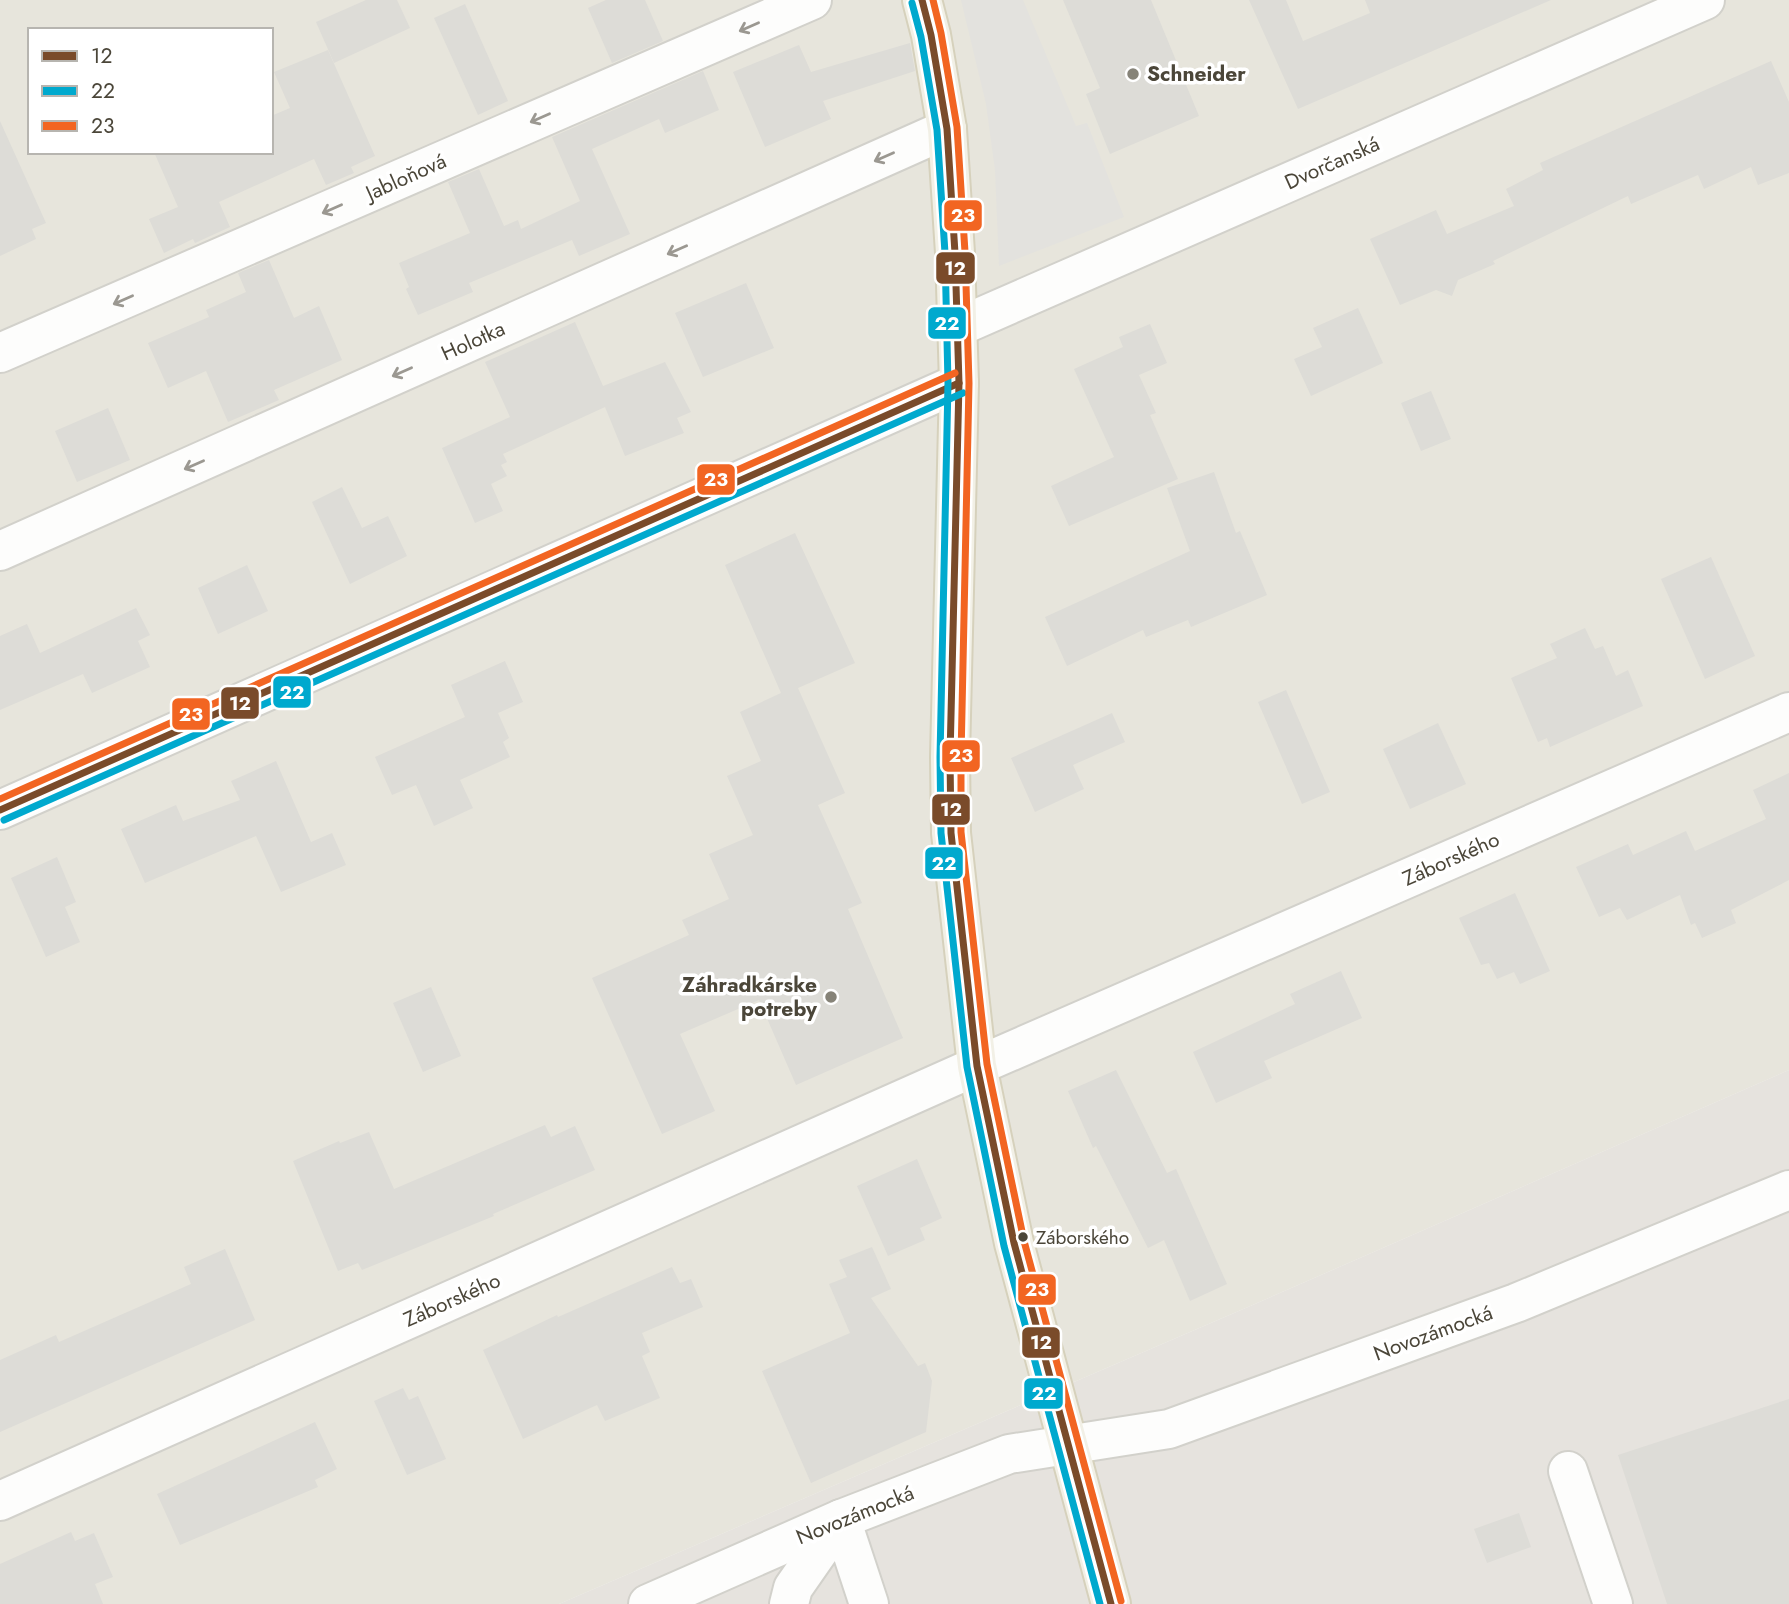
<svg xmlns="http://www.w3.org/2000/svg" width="1789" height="1604" viewBox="0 0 1789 1604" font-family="Jost,sans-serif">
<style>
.residential{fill:#e7e5dc;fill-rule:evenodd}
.industrial{fill:#e6e3de}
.parking{fill:#e3e2de}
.building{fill:#dddcd7}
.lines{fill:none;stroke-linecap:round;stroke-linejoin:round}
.minor-casing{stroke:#d2d1cb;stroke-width:42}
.major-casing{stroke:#d6d1bc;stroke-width:42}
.minor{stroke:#fdfdfc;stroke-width:38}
.major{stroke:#f2f0e6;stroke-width:38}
.bus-1-casing{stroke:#fff;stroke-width:12}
.bus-2-casing{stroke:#fff;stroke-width:12}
.bus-3-casing{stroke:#fff;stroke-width:12}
.bus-1{stroke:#7a4b2a;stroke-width:7}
.bus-2{stroke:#00a9ce;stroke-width:7}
.bus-3{stroke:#f26522;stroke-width:7}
.oneway{stroke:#9b9891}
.poi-dot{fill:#868378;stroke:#fff;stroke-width:2.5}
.bus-dot{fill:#4b4639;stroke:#fff;stroke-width:2.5}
.labels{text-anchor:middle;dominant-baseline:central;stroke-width:7;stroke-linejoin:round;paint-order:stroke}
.bus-label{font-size:19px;fill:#4b4639;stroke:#fff;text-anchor:start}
.poi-label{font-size:21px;font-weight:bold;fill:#4b4639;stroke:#fff;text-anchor:start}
.street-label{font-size:21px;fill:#4b4639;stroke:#fff}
.line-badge{stroke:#fff;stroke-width:2.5}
.badge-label{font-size:19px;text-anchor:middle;font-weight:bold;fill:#fff}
</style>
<rect width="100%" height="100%" fill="#f4f3ee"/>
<!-- residential -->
<path class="residential" d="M0 0H1789V1070L1248 1307 559 1604H0ZM30 30H271V152H30Z"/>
<!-- industrial -->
<path class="industrial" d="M1789 1070V1604H559L1248 1307Z"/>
<!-- parking -->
<path class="parking" d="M961 0H1023L1076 126 1087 123 1124 217 999 266 995 170 986 104Z"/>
<!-- building -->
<g class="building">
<path d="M366 0H397L410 28 334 63 316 22Z"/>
<path d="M606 0H645L663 41 612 63 588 8Z"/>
<path d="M1063 0H1151L1199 116 1110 154 1086 94 1100 88Z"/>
<path d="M1249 0H1286L1303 41 1370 13 1365 0H1551L1298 109Z"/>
<path d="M465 4 508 101 478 115 434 18Z"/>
<path d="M910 43 915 71 823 101 831 119 765 147 733 72 799 45 811 72Z"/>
<path d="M328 50 375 156 351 167 354 173 326 185 314 159 219 202 230 227 195 243 193 239 164 253 149 219 178 207 154 152H271V116L290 108 274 72Z"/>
<path d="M1771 61 1789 102V173L1758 185 1751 167 1704 189 1698 175 1631 204 1628 196 1493 261 1495 264 1458 280 1452 296 1436 290 1400 305 1370 239 1436 210 1447 234 1514 206 1506 189 1543 170 1540 163Z"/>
<path d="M703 71 719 110 665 133 659 119 592 149 630 234 579 256 572 240 469 283 473 292 418 315 406 289 409 287 399 263 470 233 448 182 479 169 504 226 518 220 521 229 580 201 552 137Z"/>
<path d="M0 121 46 223 32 229 36 239 0 256Z"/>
<path d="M269 260 294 318 319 306 342 360 274 390 279 400 228 422 206 371 168 388 148 343 209 317 206 310 246 292 238 273Z"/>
<path d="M746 283 774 348 703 377 675 313Z"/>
<path d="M1358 308 1383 363 1311 396 1294 359 1322 347 1313 328Z"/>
<path d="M575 322 603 386 665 362 691 412 677 418 684 433 625 456 605 407 503 454 507 462 501 465 507 476 491 484 503 511 475 523 442 448 510 417 485 362Z"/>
<path d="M1150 324 1167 363 1139 375 1156 413 1150 415 1178 479 1069 526 1051 486 1114 457 1074 369 1123 347 1119 337Z"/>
<path d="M1431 391 1451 439 1421 451 1401 403Z"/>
<path d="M108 408 130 460 77 482 55 431Z"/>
<path d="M1214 472 1236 533 1240 531 1267 595 1191 627 1188 620 1146 637 1143 630 1067 666 1045 617 1190 551 1167 488Z"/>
<path d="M342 487 362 528 388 516 407 556 350 584 312 502Z"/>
<path d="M795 533 855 663 798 688 845 793 818 805 862 903 848 909 903 1038 796 1085 759 1000 680 1034 715 1111 662 1134 592 978 689 935 682 920 729 899 709 854 753 835 727 776 761 761 740 712 781 693 725 565Z"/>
<path d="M1711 557 1755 656 1705 679 1661 579Z"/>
<path d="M247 565 268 611 218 634 198 588Z"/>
<path d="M136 608 150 635 138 641 150 667 92 693 83 674 0 710V636L27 624 40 653Z"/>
<path d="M1585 628 1595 649 1603 646 1616 676 1628 670 1643 706 1550 747 1547 738 1538 742 1511 678 1557 658 1550 644Z"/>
<path d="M505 661 523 702 498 713 509 738 503 742 510 757 460 780 473 808 434 826 416 785 392 795 375 757 465 717 451 685Z"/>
<path d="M1286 690 1330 792 1302 804 1258 702Z"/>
<path d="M1112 713 1125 742 1073 765 1084 789 1035 812 1011 758Z"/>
<path d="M1438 723 1466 784 1410 809 1383 749Z"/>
<path d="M276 761 311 842 332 833 346 865 281 892 256 836 145 883 121 829 176 805 183 821 240 800 231 781Z"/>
<path d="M1789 773V880L1731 910 1736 923 1702 938 1695 923 1691 925 1680 895 1627 920 1620 908 1599 917 1576 867 1628 844 1633 855 1686 831 1695 851 1766 819 1753 790Z"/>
<path d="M57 857 76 902 65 907 80 942 46 957 11 878Z"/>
<path d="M1515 893 1550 971 1520 984 1514 972 1497 979 1489 963 1481 965 1459 918Z"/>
<path d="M1341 971 1362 1018 1264 1061 1272 1078 1216 1103 1193 1052 1295 1004 1290 994Z"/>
<path d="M431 987 461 1056 423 1072 393 1003Z"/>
<path d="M1116 1070 1167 1173 1176 1169 1227 1284 1190 1301 1164 1240 1148 1248 1096 1146 1093 1148 1068 1091Z"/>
<path d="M545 1125 551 1137 575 1126 595 1170 493 1214 494 1216 362 1270 358 1263 338 1271 293 1161 339 1141 340 1143 369 1132 394 1189Z"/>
<path d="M917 1159 942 1218 920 1228 925 1240 888 1256 857 1186Z"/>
<path d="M872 1247 891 1289 871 1298 918 1366 925 1363 932 1381 926 1432 811 1483 762 1371 850 1333 829 1284 847 1277 839 1260Z"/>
<path d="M225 1249 255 1320 0 1432V1360L56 1335 59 1342 191 1284 184 1267Z"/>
<path d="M672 1267 680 1283 691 1279 703 1307 642 1333 650 1352 642 1356 660 1398 605 1421 597 1405 523 1439 483 1350 557 1315 558 1317Z"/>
<path d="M403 1388 409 1400 418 1396 446 1459 407 1475 374 1401Z"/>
<path d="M1789 1399V1604H1667L1618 1455Z"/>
<path d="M315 1422 337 1469 315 1480 318 1487 180 1545 157 1494Z"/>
<path d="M1519 1513 1531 1547 1487 1563 1474 1529Z"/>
<path d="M71 1532 75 1541 94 1533 113 1577 95 1584 103 1604H0V1564Z"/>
</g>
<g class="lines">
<!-- minor casing -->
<g class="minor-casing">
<g id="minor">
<path d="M958 327 1705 0"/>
<path d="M0 353 812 0"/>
<path d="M0 551 947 129"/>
<path d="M0 810 959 383"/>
<path d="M1568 1471 1613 1604"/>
<path d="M0 1501 977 1066 1789 712"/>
<path d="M648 1604 841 1519 1009 1454 1169 1429 1516 1303 1789 1190"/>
<path d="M789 1604 793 1588 841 1519 869 1604"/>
</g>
</g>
<!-- major casing -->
<g class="major-casing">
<path id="major" d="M922 0 931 35 947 129 955 253 959 383 950 757 951 833 977 1066 1014 1243 1111 1604"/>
</g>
<!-- minor -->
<use href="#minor" class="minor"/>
<!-- major -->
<use href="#major" class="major"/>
<!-- bus-1 casing -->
<g class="bus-1-casing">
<g id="bus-1">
<path d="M922 0 931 35 947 129 955 253 959 383 950 757 951 833 977 1066 1014 1243 1111 1604"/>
<path d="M0 810 959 383"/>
</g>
</g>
<!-- bus-2 casing -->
<g class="bus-2-casing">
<g id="bus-2">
<path d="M912 3 921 37 937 130 945 253 948 383 940 757 941 833 967 1067 1004 1246 1100 1604"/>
<path d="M4 820 963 393"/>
</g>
</g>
<!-- bus-3 casing -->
<g class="bus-3-casing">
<g id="bus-3">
<path d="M933 0 941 33 957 127 965 252 969 383 961 757V832L987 1064 1024 1241 1121 1601"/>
<path d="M0 799 955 373"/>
</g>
</g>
<!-- bus-1 -->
<use href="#bus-1" class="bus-1"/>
<!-- bus-2 -->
<use href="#bus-2" class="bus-2"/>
<!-- bus-3 -->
<use href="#bus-3" class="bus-3"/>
</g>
<!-- one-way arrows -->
<defs><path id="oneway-shaft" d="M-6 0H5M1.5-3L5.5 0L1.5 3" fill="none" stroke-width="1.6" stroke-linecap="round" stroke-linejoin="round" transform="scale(1.75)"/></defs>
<g class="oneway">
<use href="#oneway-shaft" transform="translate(749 27) rotate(156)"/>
<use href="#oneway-shaft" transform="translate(540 118) rotate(156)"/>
<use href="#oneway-shaft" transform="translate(884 157) rotate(156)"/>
<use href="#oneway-shaft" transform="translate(332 209) rotate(156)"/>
<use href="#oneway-shaft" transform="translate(677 250) rotate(156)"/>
<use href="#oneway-shaft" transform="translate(123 300) rotate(156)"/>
<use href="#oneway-shaft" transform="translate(402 372) rotate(156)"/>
<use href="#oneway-shaft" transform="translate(194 465) rotate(156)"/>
</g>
<!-- markers -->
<g class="poi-dot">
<circle cx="1133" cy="74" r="7"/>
<circle cx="831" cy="997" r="7"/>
</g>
<circle class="bus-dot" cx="1023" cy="1237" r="6"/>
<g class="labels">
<!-- bus labels -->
<g class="bus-label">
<text x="1036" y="1237">Záborského</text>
</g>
<!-- poi labels -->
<g class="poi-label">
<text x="1147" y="74">Schneider</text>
<text x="817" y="985" text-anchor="end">Záhradkárske<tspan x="817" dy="24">potreby</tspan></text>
</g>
<!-- street labels -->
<g class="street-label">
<text transform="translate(1332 163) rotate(-24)">Dvorčanská</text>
<text transform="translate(406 177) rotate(-24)">Jabloňová</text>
<text transform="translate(473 341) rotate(-24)">Holotka</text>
<text transform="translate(1451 859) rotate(-24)">Záborského</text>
<text transform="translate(452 1300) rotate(-24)">Záborského</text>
<text transform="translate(1433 1333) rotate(-20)">Novozámocká</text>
<text transform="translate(855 1515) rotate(-22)">Novozámocká</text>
</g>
</g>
<g class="line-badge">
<rect x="943" y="199" width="40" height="33" rx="7" fill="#f26522"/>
<rect x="935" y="251" width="41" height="34" rx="7" fill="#7a4b2a"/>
<rect x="927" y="306" width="40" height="34" rx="7" fill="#00a9ce"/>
<rect x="696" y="463" width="40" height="33" rx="7" fill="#f26522"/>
<rect x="272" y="675" width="40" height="34" rx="7" fill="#00a9ce"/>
<rect x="220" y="686" width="40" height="34" rx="7" fill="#7a4b2a"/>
<rect x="171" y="697" width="40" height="34" rx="7" fill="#f26522"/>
<rect x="941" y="739" width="40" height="34" rx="7" fill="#f26522"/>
<rect x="931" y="793" width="40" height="33" rx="7" fill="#7a4b2a"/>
<rect x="924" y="846" width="40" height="34" rx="7" fill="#00a9ce"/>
<rect x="1017" y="1273" width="40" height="33" rx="7" fill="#f26522"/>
<rect x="1021" y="1326" width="40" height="33" rx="7" fill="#7a4b2a"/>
<rect x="1023" y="1377" width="41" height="33" rx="7" fill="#00a9ce"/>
</g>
<g class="badge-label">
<text x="963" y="222">23</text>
<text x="955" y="275">12</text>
<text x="947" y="330">22</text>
<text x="716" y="486">23</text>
<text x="292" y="699">22</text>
<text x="240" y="710">12</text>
<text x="191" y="721">23</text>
<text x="961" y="762">23</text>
<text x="951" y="816">12</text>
<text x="944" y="870">22</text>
<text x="1037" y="1296">23</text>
<text x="1041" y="1349">12</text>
<text x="1044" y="1400">22</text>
</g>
<!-- legend -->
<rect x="28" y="28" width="245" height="126" fill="#ffffff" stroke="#b7b5b0" stroke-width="2"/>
<rect x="42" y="51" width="35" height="10" fill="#7a4b2a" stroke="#b7b5b0" stroke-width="2"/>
<text x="91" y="63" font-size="21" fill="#4b4639">12</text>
<rect x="42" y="86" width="35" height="10" fill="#00a9ce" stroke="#b7b5b0" stroke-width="2"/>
<text x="91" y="98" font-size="21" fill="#4b4639">22</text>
<rect x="42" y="121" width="35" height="10" fill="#f26522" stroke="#b7b5b0" stroke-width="2"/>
<text x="91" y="133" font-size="21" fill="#4b4639">23</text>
</svg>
